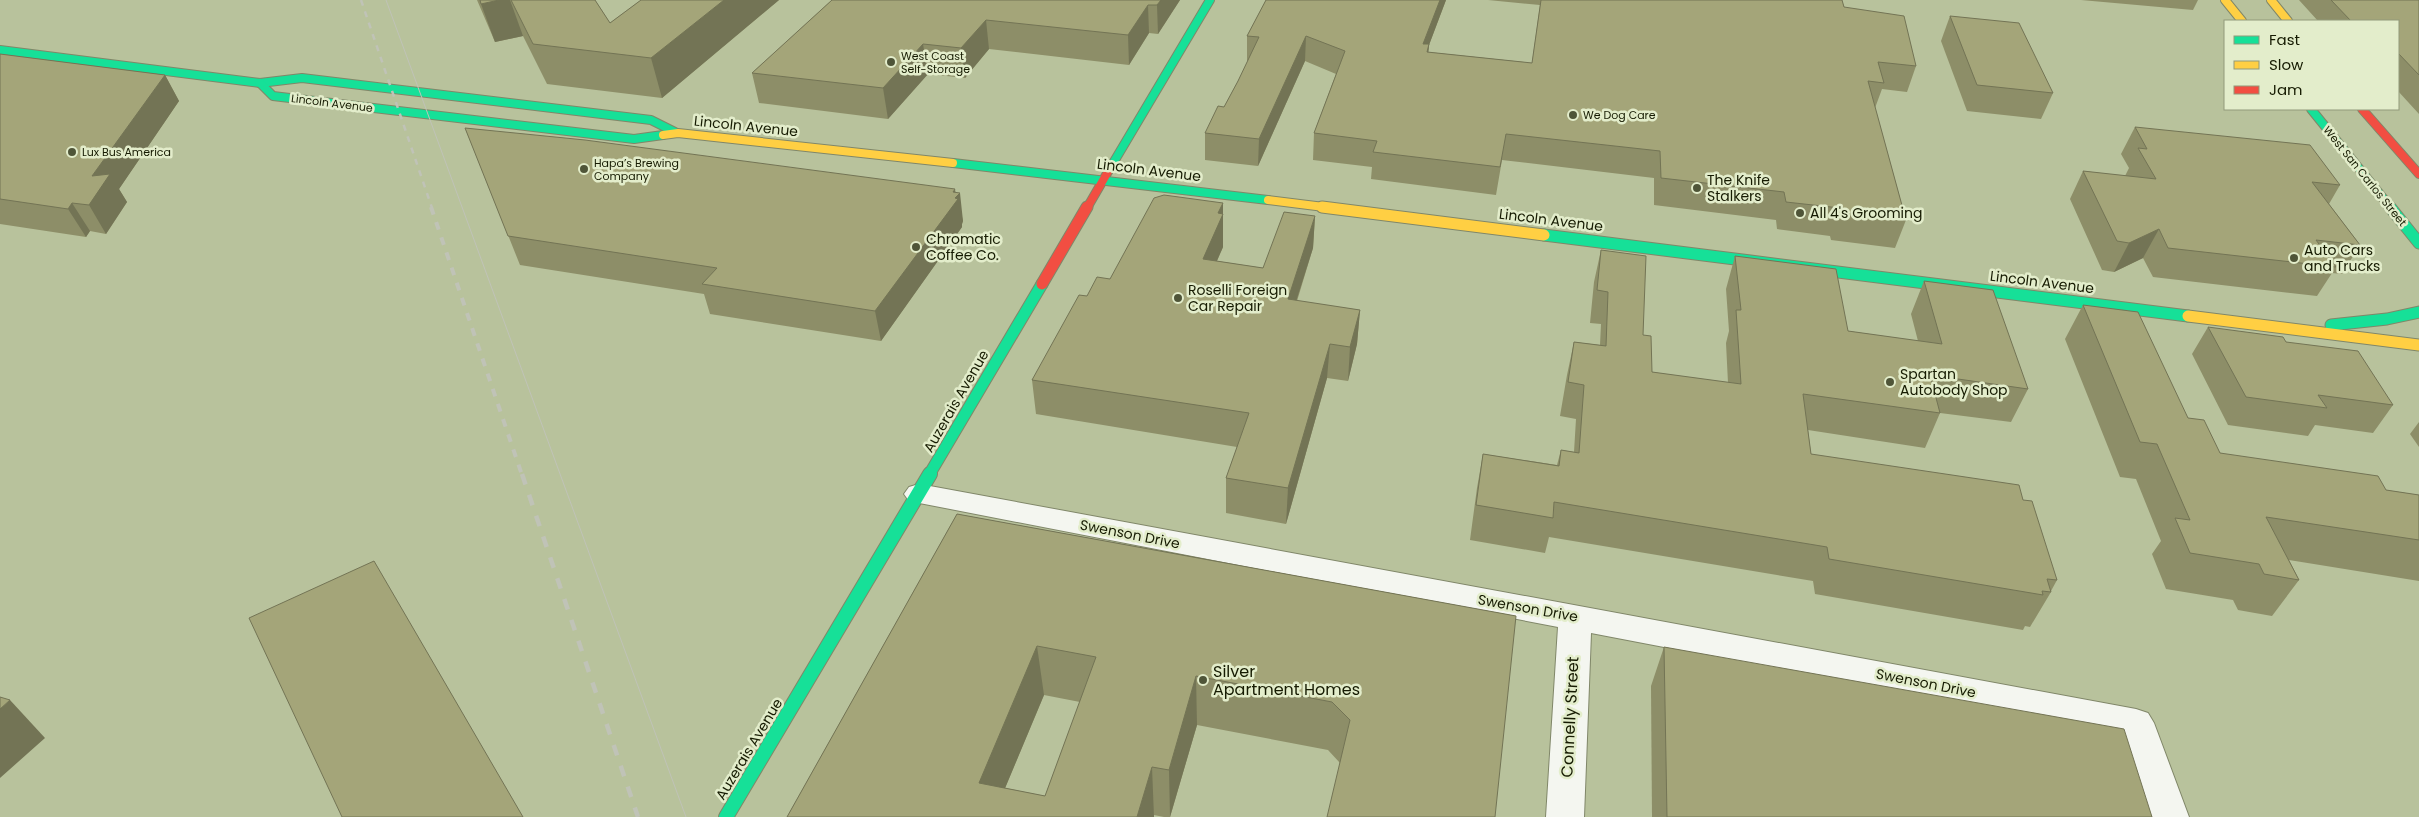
<svg xmlns="http://www.w3.org/2000/svg" width="2419" height="817" viewBox="0 0 2419 817" font-family="Poppins,sans-serif">
<style>
.lines{fill:none;stroke-linecap:round;stroke-linejoin:round}
.street-casing{stroke:#808769;stroke-width:2}
.fast-far2-casing{stroke:#808769;stroke-width:10}
.fast-far1-casing{stroke:#808769;stroke-width:13}
.fast-casing{stroke:#808769;stroke-width:16}
.slow-far1-casing{stroke:#808769;stroke-width:10}
.slow-casing{stroke:#808769;stroke-width:13}
.jam-far1-casing{stroke:#808769;stroke-width:10}
.jam-casing{stroke:#808769;stroke-width:13}
.street{fill:#f4f6f0;fill-rule:evenodd}
.fast-far2{stroke:#16e098;stroke-width:8}
.fast-far1{stroke:#16e098;stroke-width:11}
.fast{stroke:#16e098;stroke-width:14}
.slow-far1{stroke:#ffcf43;stroke-width:8}
.slow{stroke:#ffcf43;stroke-width:11}
.jam-far1{stroke:#f24e42;stroke-width:8}
.jam{stroke:#f24e42;stroke-width:11}
.tram{stroke:#c0c3b7;stroke-width:1}
.rail-far2{stroke:#c0c3b7;stroke-width:2.5;stroke-dasharray:6 6;stroke-linecap:butt}
.rail-far1{stroke:#c0c3b7;stroke-width:4;stroke-dasharray:8 8;stroke-linecap:butt}
.rail{stroke:#c0c3b7;stroke-width:4.5;stroke-dasharray:11 11;stroke-linecap:butt}
.wall{fill:#8d8e68;fill-rule:evenodd}
.shaded-wall{fill:#737455}
.building{fill:#a4a579;stroke:#737455;fill-rule:evenodd}
.poi-dot{fill:#4f5538;stroke:#e3edcb;stroke-width:2}
.labels{text-anchor:middle;dominant-baseline:central;stroke-width:5;stroke-linejoin:round;paint-order:stroke}
.far-poi-label{font-size:11px;fill:#161b02;stroke:#e3edcb;text-anchor:start}
.far-street-label{font-size:11px;fill:#161b02;stroke:#e3edcb}
.street-label{font-size:14px;fill:#161b02;stroke:#e3edcb}
.poi-label{font-size:14px;fill:#161b02;stroke:#e3edcb;text-anchor:start}
.near-poi-label{font-size:16px;fill:#161b02;stroke:#e3edcb;text-anchor:start}
.near-street-label{font-size:16px;fill:#161b02;stroke:#e3edcb}
</style>
<rect width="100%" height="100%" fill="#b8c29c"/>
<g class="lines">
<!-- street casing -->
<g class="street-casing">
<path id="street" d="M919 484 2136 709 2148 713 2154 723 2189 817H2151L2123 735 1591 633 1584 817H1546L1558 627 909 501 904 494 909 487Z"/>
</g>
<!-- fast-far2 casing -->
<g class="fast-far2-casing">
<g id="fast-far2">
<path d="M0 50 260 83 302 78 651 120 675 132"/>
<path d="M260 83 273 96 634 139 663 135"/>
<path d="M2311 109 2391 208"/>
<path d="M953 163 1268 200"/>
<path d="M1109 170 1210 0"/>
</g>
</g>
<!-- fast-far1 casing -->
<g class="fast-far1-casing">
<g id="fast-far1">
<path d="M2390 207 2419 243"/>
<path d="M1544 235 2188 316"/>
<path d="M2331 325 2387 319 2419 312"/>
<path d="M929 475 1042 284"/>
</g>
</g>
<!-- fast casing -->
<g class="fast-casing">
<path id="fast" d="M726 817 930 474"/>
</g>
<!-- slow-far1 casing -->
<g class="slow-far1-casing">
<g id="slow-far1">
<path d="M2225 0 2242 21"/>
<path d="M2271 0 2288 21"/>
<path d="M663 135 678 133 953 163"/>
<path d="M1268 200 1332 208"/>
</g>
</g>
<!-- slow casing -->
<g class="slow-casing">
<g id="slow">
<path d="M1322 207 1544 235"/>
<path d="M2188 316 2419 345"/>
</g>
</g>
<!-- jam-far1 casing -->
<g class="jam-far1-casing">
<g id="jam-far1">
<path d="M2362 109 2419 174"/>
<path d="M1087 208 1109 170"/>
</g>
</g>
<!-- jam casing -->
<g class="jam-casing">
<path id="jam" d="M1042 284 1087 207"/>
</g>
<!-- street -->
<use href="#street" class="street"/>
<!-- fast-far2 -->
<use href="#fast-far2" class="fast-far2"/>
<!-- fast-far1 -->
<use href="#fast-far1" class="fast-far1"/>
<!-- fast -->
<use href="#fast" class="fast"/>
<!-- slow-far1 -->
<use href="#slow-far1" class="slow-far1"/>
<!-- slow -->
<use href="#slow" class="slow"/>
<!-- jam-far1 -->
<use href="#jam-far1" class="jam-far1"/>
<!-- jam -->
<use href="#jam" class="jam"/>
<!-- tram -->
<path class="tram" d="M386 0 686 817"/>
<!-- rail-far2 -->
<path class="rail-far2" d="M361 0 432 208"/>
<!-- rail-far1 -->
<path class="rail-far1" d="M431 207 522 475"/>
<!-- rail -->
<path class="rail" d="M522 474 638 817"/>
</g>
<!-- wall -->
<g class="wall">
<path d="M477 0H595L610 23 641 0H779L662 98 547 84 523 36 495 42Z"/>
<path d="M832 0H1180L1158 34 1149 33 1129 65 989 49 965 78 928 74 888 119 759 103 752 73Z"/>
<path d="M1266 0H1446L1429 45 1428 52 1532 63 1540 5 1488 0H1842L1844 7 1916 66 1907 92 1882 89 1875 108 1906 220 1895 248 1831 240 1830 236 1777 229 1776 220 1654 205V178L1502 160 1496 195 1371 179 1372 167 1313 160 1314 133 1336 74 1305 61 1258 166 1205 160V133L1224 107 1238 81 1248 61H1247V36Z"/>
<path d="M2081 0H2198L2193 10Z"/>
<path d="M2299 0H2419V114L2398 91V21H2318Z"/>
<path d="M1950 16 2053 93 2041 119 1967 111 1941 41Z"/>
<path d="M0 54 165 75 179 101 119 189 127 202 106 234 90 231 86 237 0 224Z"/>
<path d="M2135 127 2340 185 2329 204 2360 245 2342 274 2332 273 2317 296 2153 277 2143 258 2114 272 2102 270 2070 199 2083 171 2125 176 2129 168 2121 154Z"/>
<path d="M465 128 956 192 963 221 962 224V227L881 341 710 314 704 294 520 265Z"/>
<path d="M1223 203V247L1217 261 1263 268 1315 216 1313 248 1297 301 1360 310 1357 344 1348 381 1327 378 1286 524 1226 513V478L1237 447 1036 414 1032 380 1087 296Z"/>
<path d="M1601 250 1643 335 1652 372 1728 383 1726 343 1729 331 1726 289 1735 256 1848 331 1918 341 1911 314 1924 281 2028 389 2011 422 1940 413 1925 448 1808 430 1811 454 2023 500 2057 580 2051 591V592L2030 627 2025 626 2023 630 1815 594 1813 581 1549 537 1545 553 1470 540 1477 488 1483 454 1557 465 1561 450 1574 452 1576 419 1560 416 1567 375 1574 342 1600 345 1601 324 1590 323 1594 282Z"/>
<path d="M2083 305 2188 418 2220 453 2386 490 2419 495V581L2289 560 2299 580 2272 616 2238 610 2233 600 2166 589 2152 554 2161 541 2136 479 2120 477 2065 339Z"/>
<path d="M2208 327 2286 342 2393 405 2373 433 2315 425 2308 436 2228 425 2192 354Z"/>
<path d="M2419 422V447L2410 434Z"/>
<path d="M957 514 1516 616 1340 763 1328 750 1197 725 1170 817H1164L1154 815V817H787ZM1044 695 1080 702 1045 796 1005 788Z"/>
<path d="M1664 647 2152 817H1652L1651 686Z"/>
</g>
<!-- shaded-wall -->
<g class="shaded-wall">
<path d="M499 0H510L523 36 495 42 481 4Z"/>
<path d="M724 0H779L662 98 651 58Z"/>
<path d="M1161 0H1180L1158 34 1157 5Z"/>
<path d="M1440 0H1446L1429 45 1427 70 1423 44Z"/>
<path d="M1148 5 1149 33 1129 65 1128 35Z"/>
<path d="M986 20 989 49 965 78 961 48Z"/>
<path d="M1306 36 1305 61 1258 166 1259 139Z"/>
<path d="M923 44 928 74 888 119 883 88Z"/>
<path d="M165 75 179 101 119 189 127 202 106 234 89 205 92 176Z"/>
<path d="M955 189 956 197 960 193 963 221 962 224V227L881 341 875 311Z"/>
<path d="M72 203 90 231 86 237 68 209Z"/>
<path d="M1223 203V247L1203 292V259L1218 213Z"/>
<path d="M1315 216 1313 248 1286 333 1288 299Z"/>
<path d="M2159 229 2143 258 2114 272 2129 243Z"/>
<path d="M1360 310 1357 344 1348 381 1350 347Z"/>
<path d="M1330 344 1327 378 1286 524 1288 488Z"/>
<path d="M1037 646 1044 695 993 817 979 783Z"/>
<path d="M1196 676 1197 725 1170 817 1169 770Z"/>
<path d="M10 700 45 738 0 778V709Z"/>
<path d="M1152 767 1154 817H1137Z"/>
</g>
<!-- building -->
<g class="building">
<path d="M480 0H499L481 4Z"/>
<path d="M511 0H595L610 23 641 0H724L651 58 533 44Z"/>
<path d="M832 0H1161L1157 5H1148L1128 35 986 20 961 48 923 44 883 88 752 73Z"/>
<path d="M1266 0H1440L1423 44H1429L1427 52 1532 63 1541 0H1842L1844 7 1904 16 1916 66 1878 62 1884 83 1868 81 1906 220 1841 212 1840 208 1786 202 1784 192 1661 178 1660 151 1506 134 1500 167 1373 152 1377 141 1314 133 1345 51 1306 36 1259 139 1205 133 1218 106 1224 107 1238 81 1259 37 1247 36Z"/>
<path d="M2331 0H2419V75L2398 53V21H2351Z"/>
<path d="M1950 16 2019 23 2053 93 1977 85Z"/>
<path d="M0 54 165 75 92 176 110 174 89 205 72 203 68 209 0 199Z"/>
<path d="M2135 127 2310 145 2340 185 2312 182 2360 245 2316 240 2336 267 2168 248 2159 229 2129 243 2117 241 2083 171 2156 179 2138 148 2147 149Z"/>
<path d="M465 128 585 140 955 189 953 192 960 193 955 198 958 199 875 311 702 284 717 268 508 236Z"/>
<path d="M1164 195 1223 203 1218 213 1223 214 1203 259 1263 268 1284 212 1315 216 1288 299 1360 310 1350 347 1330 344 1288 488 1226 478 1249 413 1032 380 1079 295 1087 296 1097 277 1110 279 1154 198Z"/>
<path d="M1601 250 1646 256 1643 335 1651 336 1652 372 1741 384 1736 310H1741L1735 256 1836 269 1848 331 1942 344 1924 281 1993 290 2028 389 1930 375 1940 413 1803 394 1811 454 2019 485 2023 500 2032 501 2057 580 2047 579 2051 592 2042 591 2043 595 1829 559 1827 547 1554 502 1553 518 1476 505 1483 454 1559 466 1561 450 1579 453 1584 385 1568 382 1574 342 1606 346 1608 292 1597 290Z"/>
<path d="M2083 305 2138 312 2188 418 2204 420 2220 453 2378 476 2386 490 2419 495V540L2266 517 2299 580 2264 574 2259 564 2190 553 2175 518 2190 520 2157 444 2140 442Z"/>
<path d="M2208 327 2283 337 2286 342 2358 351 2393 405 2318 395 2327 408 2246 397Z"/>
<path d="M957 514 1516 616 1495 817H1327L1350 720 1332 702 1196 676 1169 770 1152 767 1137 817H787ZM1037 646 1096 657 1045 796 979 783Z"/>
<path d="M374 561 523 817H342L249 618Z"/>
<path d="M1664 647 2124 729 2152 817H1667Z"/>
<path d="M0 697 10 700 0 709Z"/>
</g>
<!-- markers -->
<g class="poi-dot">
<circle cx="891" cy="62" r="5"/>
<circle cx="1573" cy="115" r="5"/>
<circle cx="72" cy="152" r="5"/>
<circle cx="584" cy="169" r="5"/>
<circle cx="1697" cy="188" r="5"/>
<circle cx="1800" cy="213" r="5"/>
<circle cx="916" cy="247" r="5"/>
<circle cx="2294" cy="258" r="5"/>
<circle cx="1178" cy="298" r="5"/>
<circle cx="1890" cy="382" r="5"/>
<circle cx="1203" cy="680" r="5"/>
</g>
<g class="labels">
<!-- far-poi labels -->
<g class="far-poi-label">
<text x="901" y="56">West Coast<tspan x="901" dy="13">Self-Storage</tspan></text>
<text x="1583" y="115">We Dog Care</text>
<text x="82" y="152">Lux Bus America</text>
<text x="594" y="163">Hapa’s Brewing<tspan x="594" dy="13">Company</tspan></text>
</g>
<!-- far-street labels -->
<g class="far-street-label">
<text transform="translate(332 103) rotate(7)">Lincoln Avenue</text>
<text transform="translate(2365 176) rotate(51)">West San Carlos Street</text>
</g>
<!-- street labels -->
<g class="street-label">
<text transform="translate(746 126) rotate(6)">Lincoln Avenue</text>
<text transform="translate(1149 170) rotate(7)">Lincoln Avenue</text>
<text transform="translate(1551 220) rotate(7)">Lincoln Avenue</text>
<text transform="translate(2042 282) rotate(7)">Lincoln Avenue</text>
<text transform="translate(956 401) rotate(-60)">Auzerais Avenue</text>
<text transform="translate(1130 534) rotate(11)">Swenson Drive</text>
<text transform="translate(1528 608) rotate(10)">Swenson Drive</text>
<text transform="translate(1926 683) rotate(11)">Swenson Drive</text>
<text transform="translate(749 749) rotate(-59)">Auzerais Avenue</text>
</g>
<!-- poi labels -->
<g class="poi-label">
<text x="1707" y="180">The Knife<tspan x="1707" dy="16">Stalkers</tspan></text>
<text x="1810" y="213">All 4's Grooming</text>
<text x="926" y="239">Chromatic<tspan x="926" dy="16">Coffee Co.</tspan></text>
<text x="2304" y="250">Auto Cars<tspan x="2304" dy="16">and Trucks</tspan></text>
<text x="1188" y="290">Roselli Foreign<tspan x="1188" dy="16">Car Repair</tspan></text>
<text x="1900" y="374">Spartan<tspan x="1900" dy="16">Autobody Shop</tspan></text>
</g>
<!-- near-poi labels -->
<g class="near-poi-label">
<text x="1213" y="671">Silver<tspan x="1213" dy="18">Apartment Homes</tspan></text>
</g>
<!-- near-street labels -->
<g class="near-street-label">
<text transform="translate(1570 717) rotate(-87)">Connelly Street</text>
</g>
</g>
<!-- legend -->
<rect x="2224" y="20" width="175" height="90" fill="#e3edcb" stroke="#91997b"/>
<rect x="2234" y="36" width="25" height="8" fill="#16e098" stroke="#91997b"/>
<text x="2269" y="45" font-size="15" fill="#161b02">Fast</text>
<rect x="2234" y="61" width="25" height="8" fill="#ffcf43" stroke="#91997b"/>
<text x="2269" y="70" font-size="15" fill="#161b02">Slow</text>
<rect x="2234" y="86" width="25" height="8" fill="#f24e42" stroke="#91997b"/>
<text x="2269" y="95" font-size="15" fill="#161b02">Jam</text>
</svg>
